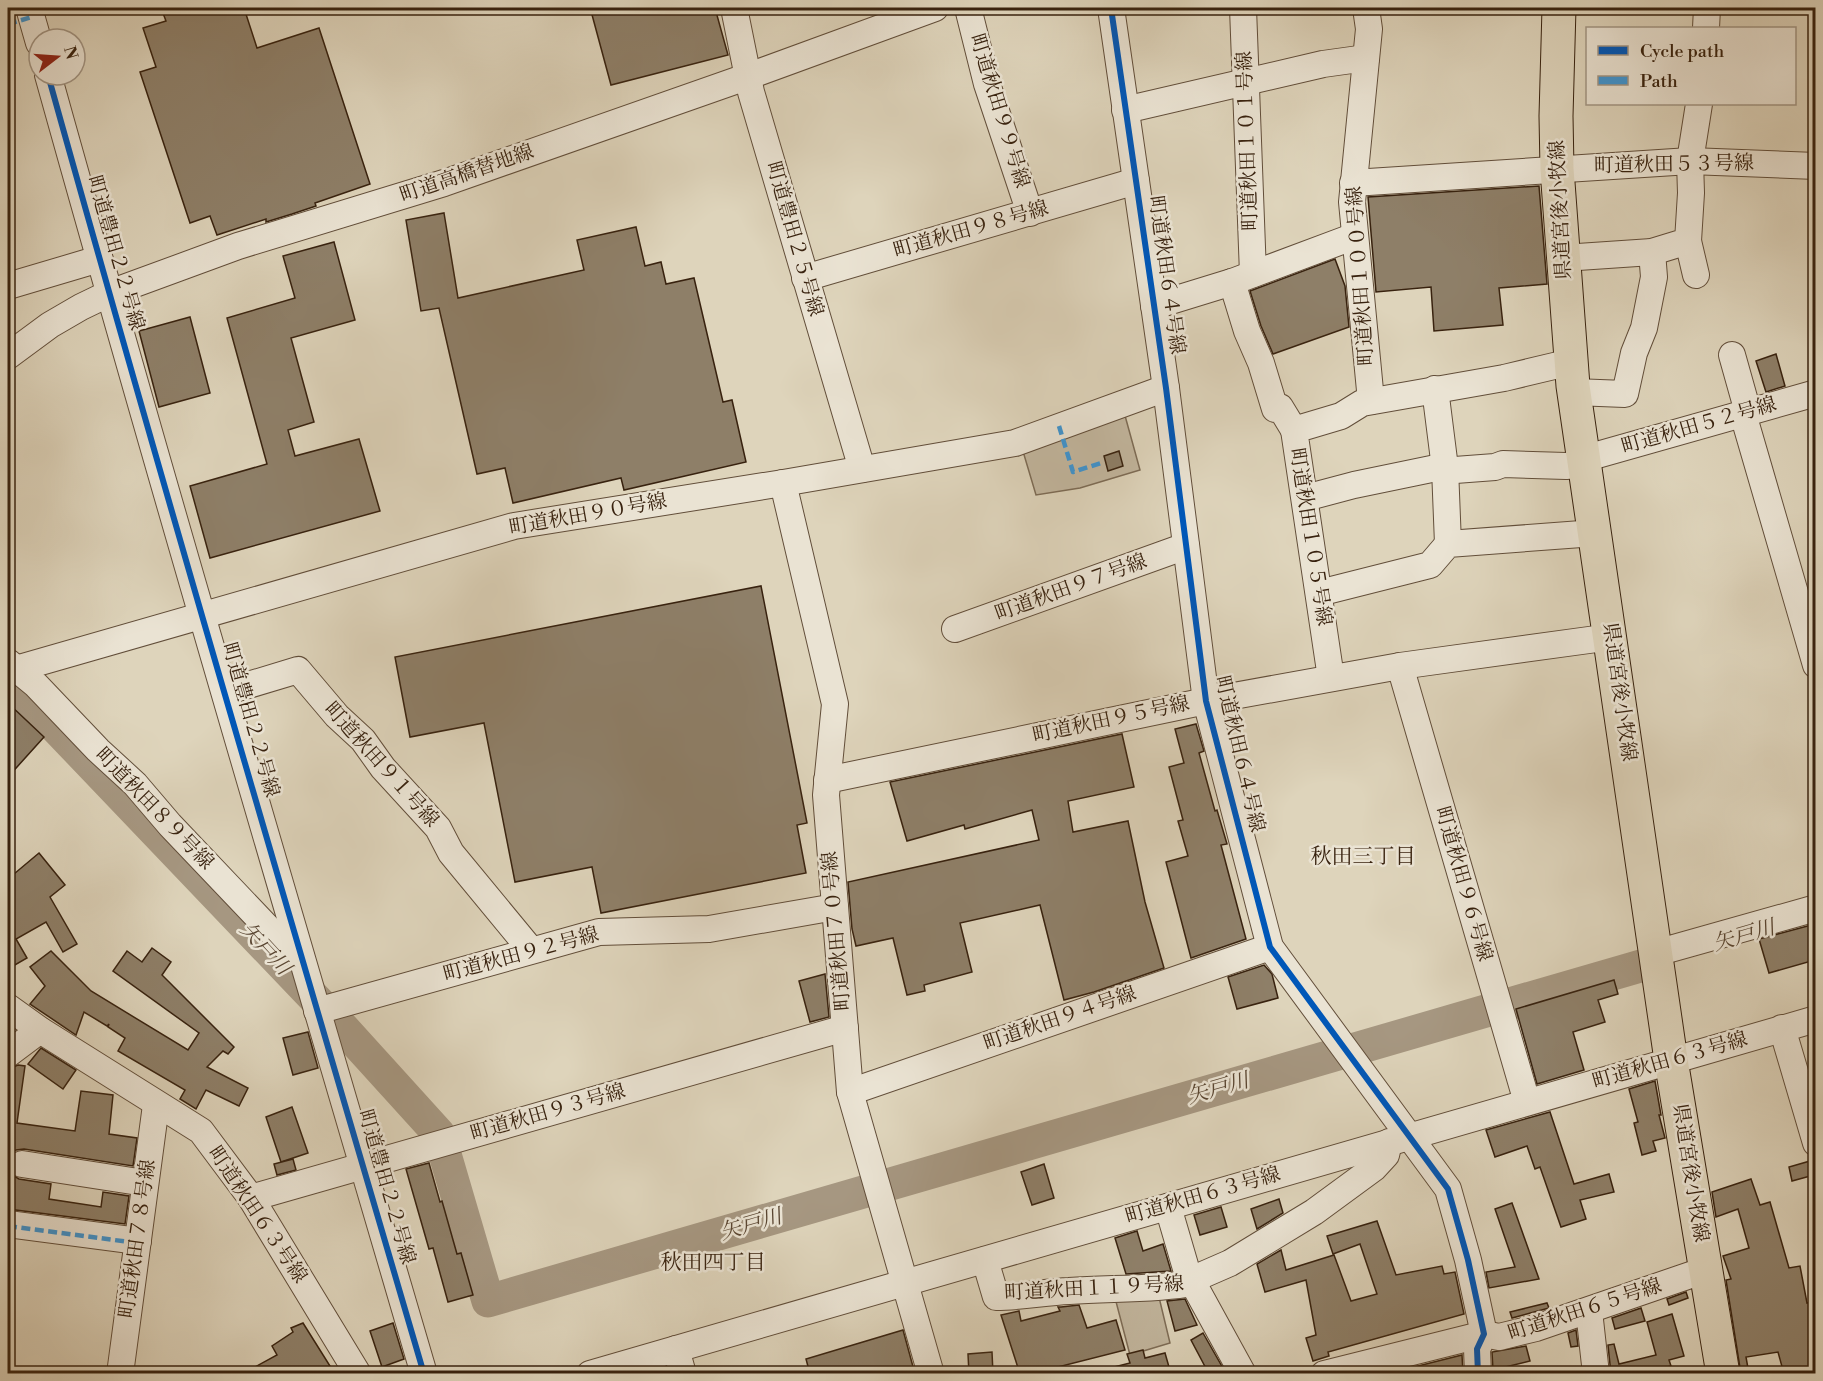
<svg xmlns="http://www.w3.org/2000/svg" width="1823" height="1381" viewBox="0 0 1823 1381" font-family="'Libre Bodoni','Noto Serif JP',serif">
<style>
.green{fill:#c2b69e;stroke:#7d6c56;stroke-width:1.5}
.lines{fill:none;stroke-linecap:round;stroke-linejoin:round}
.river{stroke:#a69781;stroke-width:33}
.building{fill:#8e7f68;stroke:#38220f;stroke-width:1.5}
.minor-casing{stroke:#624e3a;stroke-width:28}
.major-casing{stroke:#38220f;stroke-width:35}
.minor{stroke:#eae3d3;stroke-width:26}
.major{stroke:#ded4bb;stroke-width:33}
.quiet{stroke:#3e95d2;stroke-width:4.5;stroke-dasharray:9 4.5;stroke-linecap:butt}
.cycleway-casing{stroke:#eae3d3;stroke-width:10}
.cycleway{stroke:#0057b8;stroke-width:6}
.labels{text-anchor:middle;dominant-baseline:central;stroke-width:5;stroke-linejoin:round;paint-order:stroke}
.street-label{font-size:20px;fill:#38220f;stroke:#eae3d3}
.neighbourhood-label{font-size:21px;fill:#38220f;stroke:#eae3d3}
.water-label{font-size:21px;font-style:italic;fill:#594531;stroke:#eae3d3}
</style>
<rect width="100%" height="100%" fill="#ded4bb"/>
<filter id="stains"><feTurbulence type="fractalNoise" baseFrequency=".00333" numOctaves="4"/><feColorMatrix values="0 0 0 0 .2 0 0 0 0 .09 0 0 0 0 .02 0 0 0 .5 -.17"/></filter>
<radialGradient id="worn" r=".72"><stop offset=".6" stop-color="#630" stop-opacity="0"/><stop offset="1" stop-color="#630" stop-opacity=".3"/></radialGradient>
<!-- green -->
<g class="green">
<path d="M1124 412 1140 470 1080 488 1036 495 1022 448Z"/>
<path d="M1158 1293 1170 1343 1130 1355 1114 1294Z"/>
</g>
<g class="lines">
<!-- river -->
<path class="river" d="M8 682 22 692 341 1026 439 1134 488 1301 1644 965"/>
</g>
<!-- building -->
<g class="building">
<path d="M161 8H244L257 48 319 28 370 184 315 203 316 206 292 214 266 222V219L217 235 210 216 190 223 140 72 156 67 143 28 166 21Z"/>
<path d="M605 8H715L728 55 611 85 591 11Z"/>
<path d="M1539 186 1547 284 1499 288 1503 325 1434 331 1431 287 1376 292 1368 197Z"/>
<path d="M444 213 458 298 584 270 577 240 636 227 645 266 661 262 666 284 694 278 723 402 732 400 746 462 624 490 621 478 513 503 505 468 477 474 439 308 421 311 406 220Z"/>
<path d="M334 242 355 320 291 338 314 422 288 430 295 456 359 439 380 511 210 558 190 486 267 464 227 318 295 298 283 256Z"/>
<path d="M1335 259 1345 286 1349 327 1273 354 1261 326 1250 291Z"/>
<path d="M190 317 210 393 159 407 139 331Z"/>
<path d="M1776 354 1785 386 1766 392 1756 361Z"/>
<path d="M1119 451 1123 466 1108 471 1104 456Z"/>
<path d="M761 586 807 823 797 825 806 873 601 913 592 867 515 882 484 723 410 737 395 657Z"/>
<path d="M8 703 44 737 8 777Z"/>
<path d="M1196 724 1204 751 1199 753 1215 811 1217 810 1227 844 1221 845 1246 939 1191 958 1166 862 1188 856 1178 821 1183 820 1169 767 1184 763 1175 729Z"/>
<path d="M1122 734 1134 787 1068 801 1073 832 1128 821 1145 902 1164 968 1094 992 1064 1000 1040 905 960 923 972 972 924 985 925 991 907 995 893 938 856 946 852 929 848 882 1039 840 1032 810 965 829 964 825 907 841 890 782Z"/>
<path d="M39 853 65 885 50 897 77 944 63 952 46 922 16 939 27 958 8 969V879Z"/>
<path d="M1815 924V960L1769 973 1759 939Z"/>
<path d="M152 948 171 962 162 975 234 1047 228 1054 223 1051 207 1067 248 1088 239 1106 206 1090 196 1109 180 1099 185 1090 118 1051 125 1038 108 1027 109 1024 107 1026 84 1012 76 1035 30 1004 45 986 30 967 51 951 91 991 188 1050 199 1033 113 971 127 951 142 962Z"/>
<path d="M1264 965 1272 974 1278 998 1237 1009 1228 977Z"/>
<path d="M825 974 829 1017 810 1022 799 981Z"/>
<path d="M1614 980 1618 994 1598 1000 1605 1022 1573 1032 1584 1070 1537 1084 1516 1009Z"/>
<path d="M308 1032 318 1068 293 1075 283 1038Z"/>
<path d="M41 1048 76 1070 63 1089 28 1064Z"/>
<path d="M18 1065 25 1066 17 1123 75 1131 81 1091 113 1095 109 1134 137 1138 133 1166 24 1149 16 1150 11 1154 8 1161V1069Z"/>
<path d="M1655 1081 1661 1115H1659L1665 1138 1653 1141 1656 1151 1642 1155 1634 1123 1638 1122 1629 1089Z"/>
<path d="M292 1107 308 1153 281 1162 266 1117Z"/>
<path d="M1550 1112 1574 1184 1609 1174 1614 1192 1580 1200 1586 1219 1561 1227 1540 1167 1535 1169 1527 1146 1495 1157 1486 1130Z"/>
<path d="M293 1159 296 1170 277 1175 274 1164Z"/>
<path d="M1810 1161 1814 1175 1792 1181 1789 1167Z"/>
<path d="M429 1163 440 1202 442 1201 457 1254 461 1253 473 1295 448 1302 433 1248 429 1249 406 1169Z"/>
<path d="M1044 1164 1054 1198 1032 1205 1021 1172Z"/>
<path d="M8 1165 12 1175 19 1179 51 1184 49 1199 101 1207 103 1192 129 1196 125 1224 8 1209Z"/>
<path d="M1751 1179 1760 1205 1770 1202 1789 1268 1800 1266 1807 1303 1815 1301V1368H1811L1812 1374H1784L1778 1352 1746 1357 1749 1374H1741L1726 1280 1731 1279 1723 1256 1749 1248 1738 1209 1716 1217 1712 1192Z"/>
<path d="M1279 1199 1283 1213 1257 1229 1251 1209Z"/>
<path d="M1512 1203 1539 1279 1489 1288 1486 1272 1515 1267 1495 1209Z"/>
<path d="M1221 1207 1227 1227 1200 1235 1194 1215Z"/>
<path d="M1377 1221 1396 1275 1442 1266 1444 1274 1455 1272 1464 1314 1328 1352 1329 1356 1313 1361 1306 1338 1316 1335 1306 1280 1265 1292 1257 1264 1281 1250 1286 1270 1334 1255 1351 1301 1377 1294 1360 1244 1333 1254 1327 1236Z"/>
<path d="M1137 1231 1143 1251 1163 1244 1171 1271 1126 1274 1115 1238Z"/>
<path d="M1686 1292 1688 1298 1669 1305 1667 1299Z"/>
<path d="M1185 1299 1197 1325 1175 1331 1167 1301Z"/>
<path d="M1547 1303 1549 1308 1512 1318 1510 1312Z"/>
<path d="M1079 1305 1087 1328 1116 1320 1125 1350 1046 1370 1047 1374H1020L1001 1315 1019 1311 1021 1321 1060 1311 1058 1307H1061Z"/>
<path d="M1641 1308 1645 1321 1615 1329 1612 1318Z"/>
<path d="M1672 1314 1684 1356 1669 1360 1671 1366 1640 1374H1611L1608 1345 1614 1344 1619 1364 1656 1355 1647 1322Z"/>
<path d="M303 1323 335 1374H242L277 1355 272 1346 293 1332 291 1328Z"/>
<path d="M393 1323 404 1359 382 1367 370 1331Z"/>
<path d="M903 1330 915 1374H810L806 1359Z"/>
<path d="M1576 1330 1578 1346 1571 1347 1568 1333Z"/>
<path d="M1203 1333 1224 1370 1218 1374H1209L1191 1340Z"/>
<path d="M1526 1346 1530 1361 1493 1370 1492 1352Z"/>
<path d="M1143 1350 1145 1358 1165 1353 1171 1374H1107L1106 1369 1130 1363 1127 1354Z"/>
<path d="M992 1352 993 1374H969L968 1354Z"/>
<path d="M1462 1355 1463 1374H1390V1373Z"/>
</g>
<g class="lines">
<!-- minor casing -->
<g class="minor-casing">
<g id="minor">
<path d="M29 8 39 43"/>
<path d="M734 8 751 92 862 469"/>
<path d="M968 8 987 84 1030 213"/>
<path d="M1111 8 1166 388 1206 701 1270 947 1448 1189 1468 1260 1484 1334 1477 1349 1478 1374"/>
<path d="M1243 8 1253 274"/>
<path d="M1366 8 1369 29 1352 202 1371 401"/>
<path d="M1706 28 1707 8"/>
<path d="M48 75C169 509 297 941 424 1374"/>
<path d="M1125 110 1323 64 1366 58"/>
<path d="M1353 183 1690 161 1816 166"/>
<path d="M1688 241 1696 275"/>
<path d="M1563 258 1652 252 1688 241 1691 193 1690 161 1699 104"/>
<path d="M805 278 1136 181"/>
<path d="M1232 282 1247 331 1261 363 1275 409 1280 407 1294 430"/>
<path d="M8 286 99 259"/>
<path d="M1154 306 1232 282 1355 236"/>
<path d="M1732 355 1748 412"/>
<path d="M8 356 50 325 81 307 110 293 238 246 444 183 749 76 935 8"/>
<path d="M1435 389 1445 468 1448 544"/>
<path d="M1574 392 1625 394 1634 353 1644 328 1654 277 1652 252"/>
<path d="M1743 414 1816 665"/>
<path d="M1583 459 1816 393"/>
<path d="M783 483 835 704 826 795 850 1092 931 1374"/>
<path d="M1305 498 1354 485 1441 467 1455 470 1495 467 1503 464 1566 466 1584 464"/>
<path d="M1319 593 1430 565 1448 544 1595 533"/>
<path d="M955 629 1186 546"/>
<path d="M8 662 36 685 98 750 135 784 170 825 285 946 301 957"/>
<path d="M1400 666 1527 1102"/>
<path d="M16 669 514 526 783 483 1015 443 1166 388"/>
<path d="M1331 678 1294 430 1341 416 1362 403 1504 378 1571 362"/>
<path d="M225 692 298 670 337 716 363 740 383 768 438 828 451 853 531 950"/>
<path d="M827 780 1206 701 1400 666 1611 637"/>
<path d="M1656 953 1816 908"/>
<path d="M8 1007 40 1030 201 1131 251 1198 358 1374"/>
<path d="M317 1011 599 932 709 929 835 907"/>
<path d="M1782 1028 1816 1143"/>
<path d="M8 1054 40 1030"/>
<path d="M850 1092 1270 947"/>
<path d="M22 1164 145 1183"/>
<path d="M251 1198 845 1028"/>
<path d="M1168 1207 1187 1272 1243 1374"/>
<path d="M8 1224 138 1241"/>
<path d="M985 1260 996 1297C1021 1297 1045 1292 1069 1291 1111 1288 1153 1290 1193 1283"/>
<path d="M1191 1280 1230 1263 1314 1212 1374 1168 1386 1155 1389 1142"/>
<path d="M1589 1311 1596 1374"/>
<path d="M676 1349 683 1374"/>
<path d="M120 1374 156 1105"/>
<path d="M590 1374 1816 1019"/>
<path d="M1324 1374 1484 1334 1499 1337 1536 1328 1705 1270"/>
</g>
</g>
<!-- major casing -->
<g class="major-casing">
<path id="major" d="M1559 8 1556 116 1557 169 1573 386 1671 1060 1723 1374"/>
</g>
<!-- minor -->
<use href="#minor" class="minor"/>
<!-- major -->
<use href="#major" class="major"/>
<!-- quiet -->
<g class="quiet">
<path d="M8 24 32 17"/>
<path d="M1059 426 1073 472 1101 463"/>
<path d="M8 1226 137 1243"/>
</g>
<!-- cycleway casing -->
<g class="cycleway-casing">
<g id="cycleway">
<path d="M1111 8 1166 388 1206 701 1270 947 1448 1189 1468 1260 1484 1334 1477 1349 1478 1374"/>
<path d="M48 75C169 509 297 941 424 1374"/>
</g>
</g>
<!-- cycleway -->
<use href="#cycleway" class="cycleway"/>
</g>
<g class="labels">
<!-- street labels -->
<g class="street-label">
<text transform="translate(999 111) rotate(73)">町道秋田９９号線</text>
<text transform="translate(1248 141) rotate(-92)">町道秋田１０１号線</text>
<text transform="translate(1674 165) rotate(-1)">町道秋田５３号線</text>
<text transform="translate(467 174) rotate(-19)">町道高橋替地線</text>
<text transform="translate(1561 210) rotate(-93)">県道宮後小牧線</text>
<text transform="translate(971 230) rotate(-16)">町道秋田９８号線</text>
<text transform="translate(794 239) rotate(74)">町道豊田２５号線</text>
<text transform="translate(115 253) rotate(74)">町道豊田２２号線</text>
<text transform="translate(1166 275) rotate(82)">町道秋田６４号線</text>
<text transform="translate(1361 276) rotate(-94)">町道秋田１００号線</text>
<text transform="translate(1699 426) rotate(-16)">町道秋田５２号線</text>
<text transform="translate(588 515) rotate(-10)">町道秋田９０号線</text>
<text transform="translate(1310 537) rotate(81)">町道秋田１０５号線</text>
<text transform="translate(1071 588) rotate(-20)">町道秋田９７号線</text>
<text transform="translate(1619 692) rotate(82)">県道宮後小牧線</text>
<text transform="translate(250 720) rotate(74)">町道豊田２２号線</text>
<text transform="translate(1111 720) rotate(-12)">町道秋田９５号線</text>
<text transform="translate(1239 754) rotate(77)">町道秋田６４号線</text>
<text transform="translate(381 765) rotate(48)">町道秋田９１号線</text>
<text transform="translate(154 809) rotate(46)">町道秋田８９号線</text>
<text transform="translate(1463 884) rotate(74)">町道秋田９６号線</text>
<text transform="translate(837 931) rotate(-95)">町道秋田７０号線</text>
<text transform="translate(521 955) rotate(-15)">町道秋田９２号線</text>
<text transform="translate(1060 1019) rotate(-19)">町道秋田９４号線</text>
<text transform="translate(1670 1061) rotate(-16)">町道秋田６３号線</text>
<text transform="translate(548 1113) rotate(-16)">町道秋田９３号線</text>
<text transform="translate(1690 1173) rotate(81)">県道宮後小牧線</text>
<text transform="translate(386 1187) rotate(74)">町道豊田２２号線</text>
<text transform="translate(1203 1196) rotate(-16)">町道秋田６３号線</text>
<text transform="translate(257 1215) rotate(56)">町道秋田６３号線</text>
<text transform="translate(138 1239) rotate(-82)">町道秋田７８号線</text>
<text transform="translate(1094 1289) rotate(-3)">町道秋田１１９号線</text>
<text transform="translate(1585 1310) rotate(-18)">町道秋田６５号線</text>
</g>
<!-- neighbourhood labels -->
<g class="neighbourhood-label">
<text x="1363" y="857">秋田三丁目</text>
<text x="713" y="1263">秋田四丁目</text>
</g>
<!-- water labels -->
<g class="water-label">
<text transform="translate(1744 936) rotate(-16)">矢戸川</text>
<text transform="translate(265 949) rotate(47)">矢戸川</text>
<text transform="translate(1218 1089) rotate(-16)">矢戸川</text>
<text transform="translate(751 1225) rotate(-16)">矢戸川</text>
</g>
</g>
<!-- margin -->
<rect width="1823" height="1381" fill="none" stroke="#ded4bb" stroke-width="30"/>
<rect x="9" y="9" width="1805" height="1363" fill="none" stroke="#38220f" stroke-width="3"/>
<rect x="15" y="15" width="1793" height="1351" fill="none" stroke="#38220f" stroke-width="1.5"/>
<!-- legend -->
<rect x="1586" y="27" width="210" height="78" fill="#eae3d3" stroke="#a39685" stroke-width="1.5"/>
<rect x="1598" y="46" width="30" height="9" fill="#0057b8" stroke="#a39685" stroke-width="1.5"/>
<text x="1640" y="57" font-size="18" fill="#38220f">Cycle path</text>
<rect x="1598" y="76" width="30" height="9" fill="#3e95d2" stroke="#a39685" stroke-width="1.5"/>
<text x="1640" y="87" font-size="18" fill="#38220f">Path</text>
<!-- north arrow -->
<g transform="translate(57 57) rotate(73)"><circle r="28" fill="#eae3d3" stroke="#a39685" stroke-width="1.5"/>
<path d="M0-4.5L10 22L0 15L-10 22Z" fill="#8f2418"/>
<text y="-9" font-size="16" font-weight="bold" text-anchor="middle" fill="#38220f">N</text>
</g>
<rect width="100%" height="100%" filter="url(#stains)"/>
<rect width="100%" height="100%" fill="url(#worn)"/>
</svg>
